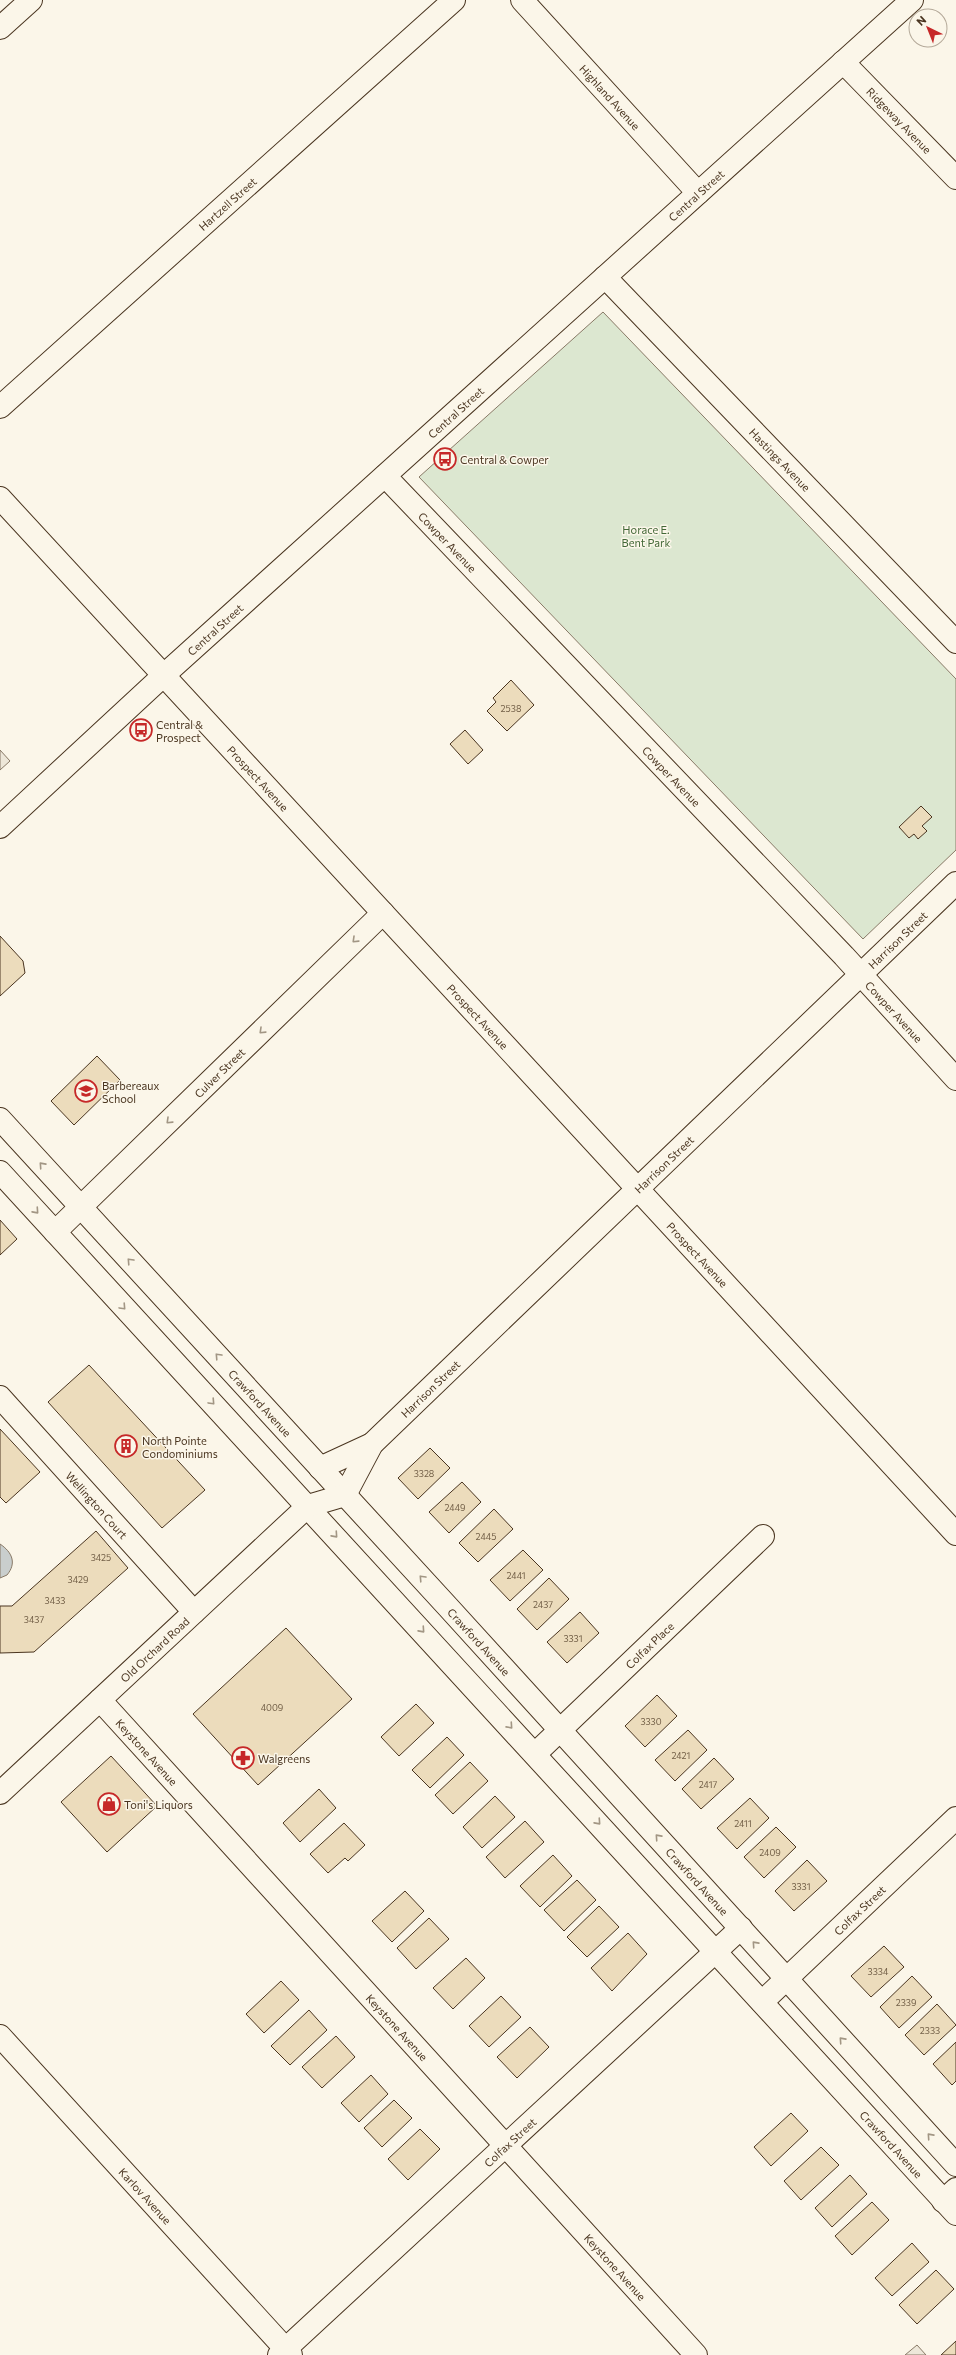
<svg xmlns="http://www.w3.org/2000/svg" width="956" height="2355" viewBox="0 0 956 2355" font-family="Commissioner,sans-serif">
<style>
.green{fill:#dce7d0;stroke:#887966}
.parking{fill:#ede7d9;stroke:#887966}
.water{fill:#c9cecd;stroke:#887966}
.building{fill:#ecdcbc;stroke:#4a3520}
.lines{fill:none;stroke-linecap:round;stroke-linejoin:round}
.minor-casing{stroke:#4a3520;stroke-width:24}
.major-casing{stroke:#4a3520;stroke-width:24}
.minor{stroke:#fbf6e9;stroke-width:22}
.major{stroke:#fbf6e9;stroke-width:22}
.oneway{stroke:#a29684}
.labels{text-anchor:middle;dominant-baseline:central;stroke-width:3;stroke-linejoin:round;paint-order:stroke}
.number-label{font-size:9px;fill:#725f47}
.street-label{font-size:11px;fill:#4a3520;stroke:#fbf6e9}
.poi-label{font-size:11px;fill:#4a3520;stroke:#fbf6e9;text-anchor:start}
.park-label{font-size:11px;fill:#436837;stroke:#fbf6e9}
</style>
<rect width="100%" height="100%" fill="#fbf6e9"/>
<!-- green -->
<path class="green" d="M603 312 956 679V850L863 939 419 477Z"/>
<!-- parking -->
<g class="parking">
<path d="M0 750 10 761 0 770Z"/>
<path d="M917 2345 926 2355H905Z"/>
</g>
<!-- water -->
<path class="water" d="M0 1544C12 1552 17 1563 7 1575L0 1578Z"/>
<!-- building -->
<g class="building">
<path d="M511 680 534 705 507 731 487 711 496 702 493 698Z"/>
<path d="M465 730 483 750 468 764 450 744Z"/>
<path d="M921 806 932 817 922 826 927 831 918 839 914 834 909 838 899 827Z"/>
<path d="M0 936 23 961 25 973 0 996Z"/>
<path d="M97 1056 120 1080 74 1125 51 1101Z"/>
<path d="M0 1220 17 1239 0 1255Z"/>
<path d="M89 1365 205 1490 162 1528 48 1402Z"/>
<path d="M0 1429 40 1472 6 1503 0 1497Z"/>
<path d="M430 1448 450 1468 418 1499 398 1478Z"/>
<path d="M462 1482 481 1502 449 1533 429 1512Z"/>
<path d="M494 1509 513 1529 478 1562 459 1543Z"/>
<path d="M96 1531 128 1568 34 1652 0 1653V1606H12Z"/>
<path d="M523 1550 543 1570 510 1601 490 1580Z"/>
<path d="M549 1578 569 1599 537 1630 517 1609Z"/>
<path d="M580 1612 599 1633 567 1663 547 1642Z"/>
<path d="M286 1628 352 1699 258 1785 193 1714Z"/>
<path d="M657 1695 677 1716 645 1747 625 1726Z"/>
<path d="M416 1704 434 1723 399 1756 381 1737Z"/>
<path d="M688 1730 707 1750 675 1781 655 1760Z"/>
<path d="M447 1737 464 1755 430 1788 412 1770Z"/>
<path d="M111 1756 157 1806 107 1852 61 1802Z"/>
<path d="M714 1758 734 1779 701 1809 682 1789Z"/>
<path d="M470 1762 488 1781 453 1814 435 1795Z"/>
<path d="M319 1789 336 1808 300 1842 283 1823Z"/>
<path d="M495 1796 515 1817 482 1848 463 1827Z"/>
<path d="M750 1798 769 1818 737 1849 717 1828Z"/>
<path d="M525 1821 544 1842 505 1878 486 1857Z"/>
<path d="M344 1823 365 1845 348 1861 345 1858 328 1873 310 1854Z"/>
<path d="M776 1827 796 1847 764 1878 744 1857Z"/>
<path d="M553 1855 572 1876 540 1907 520 1886Z"/>
<path d="M807 1860 827 1881 794 1911 775 1891Z"/>
<path d="M577 1880 596 1900 564 1931 544 1910Z"/>
<path d="M405 1891 424 1911 392 1942 372 1921Z"/>
<path d="M599 1906 619 1927 587 1957 567 1937Z"/>
<path d="M429 1918 449 1939 416 1969 397 1948Z"/>
<path d="M628 1933 647 1954 612 1991 591 1968Z"/>
<path d="M884 1946 904 1967 871 1997 851 1976Z"/>
<path d="M466 1958 485 1978 453 2009 433 1988Z"/>
<path d="M912 1976 932 1997 899 2028 880 2007Z"/>
<path d="M281 1981 299 2000 264 2033 246 2014Z"/>
<path d="M501 1996 521 2017 489 2047 469 2026Z"/>
<path d="M937 2004 956 2025 924 2055 905 2035Z"/>
<path d="M309 2010 327 2030 290 2065 271 2046Z"/>
<path d="M530 2027 549 2047 517 2078 497 2057Z"/>
<path d="M336 2036 355 2057 322 2088 302 2067Z"/>
<path d="M956 2042V2081L952 2085 933 2064Z"/>
<path d="M371 2075 388 2094 359 2122 341 2103Z"/>
<path d="M394 2100 412 2118 382 2147 364 2128Z"/>
<path d="M791 2113 808 2131 771 2166 754 2147Z"/>
<path d="M420 2129 440 2149 408 2180 388 2159Z"/>
<path d="M821 2147 839 2165 801 2200 784 2181Z"/>
<path d="M850 2175 867 2194 832 2227 815 2208Z"/>
<path d="M872 2202 889 2220 852 2255 835 2236Z"/>
<path d="M912 2243 929 2262 892 2296 875 2278Z"/>
<path d="M936 2270 954 2289 917 2324 899 2305Z"/>
<path d="M956 2341V2355H941Z"/>
</g>
<g class="lines">
<!-- minor casing -->
<g class="minor-casing">
<g id="minor">
<path id="s1" d="M522 0 698 193"/>
<path d="M0 28 31 0"/>
<path id="s2" d="M843 62 956 178"/>
<path id="s3" d="M605 277 956 642"/>
<path id="s4" d="M0 407 454 0"/>
<path id="s5" d="M385 476 844 956 956 1079"/>
<path id="s6" d="M0 498 956 1534"/>
<path id="s7" d="M55 1232 383 913"/>
<path id="s8" d="M0 1397 194 1612"/>
<path d="M320 1468 372 1444"/>
<path id="s9" d="M345 1495 372 1444 956 883"/>
<path id="s10" d="M100 1700 696 2355"/>
<path id="s11" d="M535 1754 763 1536"/>
<path id="s12" d="M762 2002 956 1818"/>
<path id="s13" d="M0 2036 291 2355"/>
<path d="M943 2201 956 2189"/>
<path id="s14" d="M279 2355 741 1928"/>
</g>
</g>
<!-- major casing -->
<g class="major-casing">
<g id="major">
<path id="s15" d="M0 827 164 675 912 0"/>
<path id="s16" d="M0 1119 448 1607 956 2165"/>
<path id="s17" d="M0 1172 956 2214"/>
<path id="s18" d="M0 1793 308 1506 345 1495"/>
</g>
</g>
<!-- minor -->
<use href="#minor" class="minor"/>
<!-- major -->
<use href="#major" class="major"/>
</g>
<!-- one-way arrows -->
<defs><path id="oneway-chevron" d="M-2-3.5L2.5 0L-2 3.5" fill="none" stroke-width="1.6" stroke-linecap="round" stroke-linejoin="round"/></defs>
<g class="oneway">
<use href="#oneway-chevron" transform="translate(355 940) rotate(136)"/>
<use href="#oneway-chevron" transform="translate(262 1031) rotate(136)"/>
<use href="#oneway-chevron" transform="translate(169 1121) rotate(136)"/>
<use href="#oneway-chevron" transform="translate(42 1165) rotate(-132)"/>
<use href="#oneway-chevron" transform="translate(36 1211) rotate(48)"/>
<use href="#oneway-chevron" transform="translate(130 1261) rotate(-133)"/>
<use href="#oneway-chevron" transform="translate(123 1307) rotate(47)"/>
<use href="#oneway-chevron" transform="translate(218 1356) rotate(-133)"/>
<use href="#oneway-chevron" transform="translate(212 1402) rotate(47)"/>
<use href="#oneway-chevron" transform="translate(335 1535) rotate(48)"/>
<use href="#oneway-chevron" transform="translate(422 1578) rotate(-133)"/>
<use href="#oneway-chevron" transform="translate(422 1630) rotate(48)"/>
<use href="#oneway-chevron" transform="translate(510 1726) rotate(48)"/>
<use href="#oneway-chevron" transform="translate(598 1822) rotate(48)"/>
<use href="#oneway-chevron" transform="translate(658 1837) rotate(-132)"/>
<use href="#oneway-chevron" transform="translate(755 1944) rotate(-132)"/>
<use href="#oneway-chevron" transform="translate(842 2040) rotate(-132)"/>
<use href="#oneway-chevron" transform="translate(930 2136) rotate(-132)"/>
</g>
<!-- icons -->
<defs>
<g id="bus-ring" transform="scale(1.15)"><circle r="9.5" fill="#fbf6e9" stroke="#c62828" stroke-width="1.5"/><path d="M-5-6H5V4H4V6H2V4H-2V6H-4V4H-5ZM-3.5-4V0h7V-4ZM-3.5 1.2v1.5H-2V1.2ZM2 1.2v1.5H3.5V1.2Z" fill="#c62828"/></g>
<g id="school-ring" transform="scale(1.15)"><circle r="9.5" fill="#fbf6e9" stroke="#c62828" stroke-width="1.5"/><path d="M0-5L7-2L0 1L-7-2ZM-4 1L0 2.5L4 1V4Q0 6-4 4Z" fill="#c62828"/></g>
<g id="building-ring" transform="scale(1.15)"><circle r="9.5" fill="#fbf6e9" stroke="#c62828" stroke-width="1.5"/><path d="M-4-6H4V6H1V3H-1V6H-4ZM-2.5-4.3h1.7v1.8h-1.7ZM.8-4.3h1.7v1.8H.8ZM-2.5-1h1.7V.8h-1.7ZM.8-1h1.7V.8H.8Z" fill="#c62828"/></g>
<g id="pharmacy-ring" transform="scale(1.15)"><circle r="9.5" fill="#fbf6e9" stroke="#c62828" stroke-width="1.5"/><path d="M-2-6h4v4h4v4h-4v4h-4v-4h-4v-4h4Z" fill="#c62828"/></g>
<g id="shop-ring" transform="scale(1.15)"><circle r="9.5" fill="#fbf6e9" stroke="#c62828" stroke-width="1.5"/><path d="M-5-2.5h2.3a2.7 3.5 0 0 1 5.4 0H5L5.5 6h-11ZM-1.5-2.5h3a1.5 2.3 0 0 0-3 0Z" fill="#c62828"/></g>
</defs>
<g fill-rule="evenodd">
<use href="#bus-ring" x="445" y="459"/>
<use href="#bus-ring" x="141" y="730"/>
<use href="#school-ring" x="86" y="1091"/>
<use href="#building-ring" x="126" y="1446"/>
<use href="#pharmacy-ring" x="243" y="1758"/>
<use href="#shop-ring" x="109" y="1804"/>
</g>
<g class="labels">
<!-- number labels -->
<g class="number-label">
<text x="511" y="708">2538</text>
<text x="424" y="1473">3328</text>
<text x="455" y="1507">2449</text>
<text x="486" y="1536">2445</text>
<text x="101" y="1557">3425</text>
<text x="516" y="1575">2441</text>
<text x="78" y="1579">3429</text>
<text x="55" y="1600">3433</text>
<text x="543" y="1604">2437</text>
<text x="34" y="1619">3437</text>
<text x="573" y="1638">3331</text>
<text x="272" y="1707">4009</text>
<text x="651" y="1721">3330</text>
<text x="681" y="1755">2421</text>
<text x="708" y="1784">2417</text>
<text x="743" y="1823">2411</text>
<text x="770" y="1852">2409</text>
<text x="801" y="1886">3331</text>
<text x="878" y="1971">3334</text>
<text x="906" y="2002">2339</text>
<text x="930" y="2030">2333</text>
</g>
<!-- street labels -->
<g class="street-label">
<text stroke="none"><textPath href="#s1" startOffset="131">Highland Avenue</textPath></text>
<text stroke="none"><textPath href="#s2" startOffset="81">Ridgeway Avenue</textPath></text>
<text stroke="none"><textPath href="#s15" startOffset="940">Central Street</textPath></text>
<text stroke="none"><textPath href="#s4" startOffset="305">Hartzell Street</textPath></text>
<text stroke="none"><textPath href="#s15" startOffset="616">Central Street</textPath></text>
<text stroke="none"><textPath href="#s3" startOffset="253">Hastings Avenue</textPath></text>
<text stroke="none"><textPath href="#s5" startOffset="91">Cowper Avenue</textPath></text>
<text stroke="none"><textPath href="#s15" startOffset="292">Central Street</textPath></text>
<text stroke="none"><textPath href="#s5" startOffset="415">Cowper Avenue</textPath></text>
<text stroke="none"><textPath href="#s6" startOffset="381">Prospect Avenue</textPath></text>
<text stroke="none"><textPath href="#s9" startOffset="786">Harrison Street</textPath></text>
<text stroke="none"><textPath href="#s5" startOffset="739">Cowper Avenue</textPath></text>
<text stroke="none"><textPath href="#s6" startOffset="705">Prospect Avenue</textPath></text>
<text stroke="none"><textPath href="#s7" startOffset="229">Culver Street</textPath></text>
<text stroke="none"><textPath href="#s9" startOffset="462">Harrison Street</textPath></text>
<text stroke="none"><textPath href="#s6" startOffset="1029">Prospect Avenue</textPath></text>
<text stroke="none"><textPath href="#s9" startOffset="138">Harrison Street</textPath></text>
<text stroke="none"><textPath href="#s16" startOffset="385">Crawford Avenue</textPath></text>
<text stroke="none"><textPath href="#s8" startOffset="145">Wellington Court</textPath></text>
<text stroke="none"><textPath href="#s16" startOffset="709">Crawford Avenue</textPath></text>
<text stroke="none"><textPath href="#s11" startOffset="158">Colfax Place</textPath></text>
<text stroke="none"><textPath href="#s18" startOffset="211">Old Orchard Road</textPath></text>
<text stroke="none"><textPath href="#s10" startOffset="70">Keystone Avenue</textPath></text>
<text stroke="none"><textPath href="#s16" startOffset="1033">Crawford Avenue</textPath></text>
<text stroke="none"><textPath href="#s12" startOffset="134">Colfax Street</textPath></text>
<text stroke="none"><textPath href="#s10" startOffset="442">Keystone Avenue</textPath></text>
<text stroke="none"><textPath href="#s14" startOffset="314">Colfax Street</textPath></text>
<text stroke="none"><textPath href="#s17" startOffset="1319">Crawford Avenue</textPath></text>
<text stroke="none"><textPath href="#s13" startOffset="216">Karlov Avenue</textPath></text>
<text stroke="none"><textPath href="#s10" startOffset="766">Keystone Avenue</textPath></text>
</g>
<!-- poi labels -->
<g class="poi-label">
<text x="460" y="459">Central &amp; Cowper</text>
<text x="156" y="724">Central &amp;<tspan x="156" dy="13">Prospect</tspan></text>
<text x="102" y="1085">Barbereaux<tspan x="102" dy="13">School</tspan></text>
<text x="142" y="1440">North Pointe<tspan x="142" dy="13">Condominiums</tspan></text>
<text x="258" y="1758">Walgreens</text>
<text x="124" y="1804">Toni's Liquors</text>
</g>
<!-- park labels -->
<g class="park-label">
<text x="646" y="529">Horace E.<tspan x="646" dy="13">Bent Park</tspan></text>
</g>
</g>
<!-- north arrow -->
<g transform="translate(928 28) rotate(317)"><circle r="19" fill="#fbf6e9" stroke="#b4a999"/>
<path d="M0-3L7 15L0 10L-7 15Z" fill="#c62828"/>
<text y="-6" font-size="11" font-weight="bold" text-anchor="middle" fill="#4a3520">N</text>
</g>
</svg>
